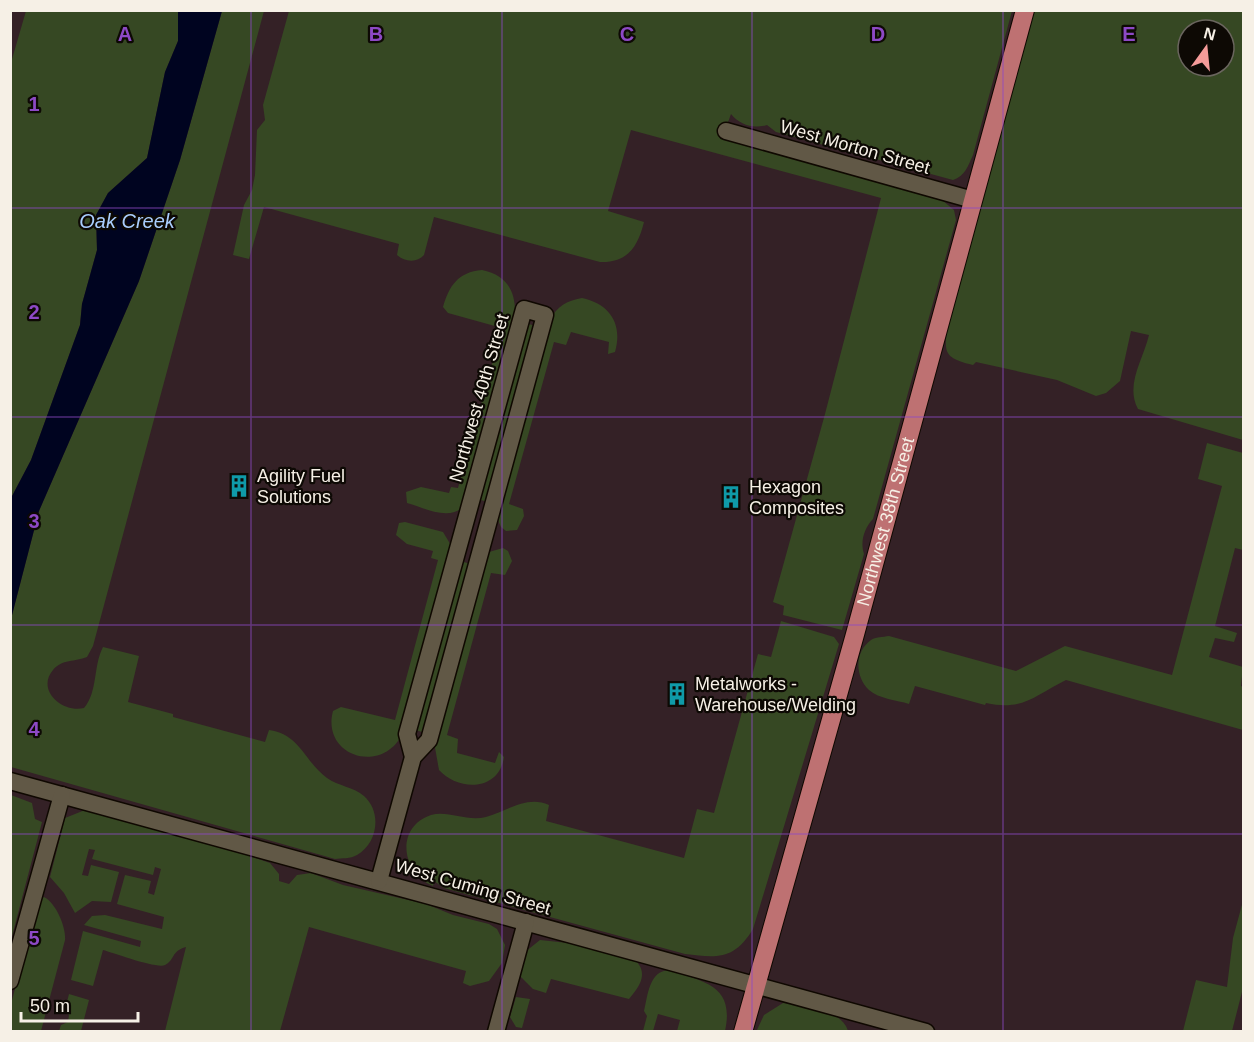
<svg xmlns="http://www.w3.org/2000/svg" width="1254" height="1042" viewBox="0 0 1254 1042" font-family="Arial,sans-serif">
<style>
.industrial{fill:#342126;fill-rule:evenodd}
.green{fill:#364823;fill-rule:evenodd}
.water{fill:#000420}
.lines{fill:none;stroke-linecap:round;stroke-linejoin:round}
.minor-casing{stroke:#0f0800;stroke-width:19}
.major-casing{stroke:#0f0800;stroke-width:20}
.minor{stroke:#615846;stroke-width:16}
.major{stroke:#be7172;stroke-width:18}
.grid{fill:none;stroke:#8d49c5;stroke-width:1.5;stroke-opacity:0.55}
.labels{text-anchor:middle;dominant-baseline:central;stroke-width:4.5;stroke-linejoin:round;paint-order:stroke}
.street-label{font-size:18px;fill:#f6f0e6;stroke:#0d0904}
.poi-label{font-size:18px;fill:#f6f0e6;stroke:#0d0904;text-anchor:start}
.water-label{font-size:20px;font-style:italic;fill:#a9cdfd;stroke:#0d0904}
.grid-label{font-size:20px;text-anchor:middle;font-weight:bold;fill:#8d49c5;stroke:#0d0904;stroke-width:4.5;stroke-linejoin:round;paint-order:stroke}
</style>
<rect width="100%" height="100%" fill="#271f0e"/>
<!-- industrial -->
<path class="industrial" d="M11 11H1243V1031H11ZM1188 30H1224V66H1188Z"/>
<!-- green -->
<g class="green">
<path d="M26 11H178V41L165 72 147 158 108 193 96 215 97 250 82 304 80 325 31 460 11 498 10 66Z"/>
<path d="M222 11H264L93 646 87 657C75 662 62 659 53 670 36 690 62 713 84 708 98 692 93 666 103 647L139 656 128 702 173 714V717L265 742 269 730C300 734 304 761 327 778 338 786 354 787 364 796 382 812 378 843 357 855 350 859 342 858 335 859L11 767V619L39 511 139 281 180 160Z"/>
<path d="M289 11H1012L973 155C968 166 965 176 953 180L776 132 767 125C753 129 740 125 731 114L723 136 942 200 954 210 956 220 873 519C864 528 860 542 864 554L842 630 783 615 784 606 773 602 825 414 881 198 631 130 608 211 644 222C638 246 628 263 600 262L434 217 424 255C417 263 405 262 397 255L399 244 264 207 249 259 233 255 244 205 252 190 255 175 257 130 265 120 263 105Z"/>
<path d="M1034 11H1243V440L1138 409C1125 385 1143 360 1149 335L1131 331 1120 381 1106 393 1096 396 1057 380 976 362 973 365C945 358 943 354 948 325ZM1188 30H1224V66H1188Z"/>
<path d="M482 270C506 275 516 290 515 315L463 507C448 521 425 508 407 503L406 492 421 487 449 493 451 487 458 488 502 328 448 313 443 307C449 286 458 272 482 270Z"/>
<path d="M582 298C610 304 623 324 615 352L608 354 609 342 571 332 566 345 554 342 509 504 523 509 524 516 517 530 506 531 501 527 496 516 550 319C558 306 566 301 582 298Z"/>
<path d="M525 323 536 326 488 502 477 499Z"/>
<path d="M1207 443 1243 453V550L1235 548 1215 626 1237 633 1234 642 1215 638 1209 657 1243 667 1241 686 1243 687V730L1066 680C1034 696 1023 711 986 703L985 705 915 686 909 704C897 700 879 699 869 690 855 677 854 652 871 640 875 637 883 637 889 636L1016 671 1065 646 1172 675 1222 486 1198 479Z"/>
<path d="M405 522 443 532 452 547 403 733C382 776 321 756 333 711L341 707 395 720 438 560 431 558 433 551 407 544 396 535 399 523Z"/>
<path d="M503 548 508 551 512 561 505 575 491 573 447 735 458 739 457 753 495 763 499 752 504 757C499 792 458 791 439 770L434 742 484 559 489 552Z"/>
<path d="M460 561 471 564 426 733 415 730Z"/>
<path d="M781 621 834 637 839 644 753 929C734 960 718 958 685 954L444 888 434 881 433 886C401 873 395 827 431 815 448 810 467 822 486 817 507 811 527 795 549 805L546 821 684 858 697 809 714 813 758 654 771 657Z"/>
<path d="M11 795 32 803 35 819 42 822 11 940Z"/>
<path d="M85 810 209 842 270 863 279 874V881L289 884 297 875 311 873 343 885 426 904 453 915 489 924 497 929 505 945 502 963 489 981 470 986 463 983 466 971 309 927 280 1031H165L186 947C171 951 175 960 165 965 157 969 114 953 103 950L93 986 71 980 83 931 140 947 141 941 84 925 92 916 105 915 162 929 164 917 117 904 125 875 151 881 148 893 154 895 161 869 155 867 153 875 92 859 95 850 89 849 82 875 88 876 91 865 119 872 111 902 92 901 75 913 64 893 50 877 65 818Z"/>
<path d="M44 897C56 903 66 927 65 940L41 1031 11 1032V1004L38 901Z"/>
<path d="M1243 901V988L1232 1031H1183L1196 980 1227 987 1233 938Z"/>
<path d="M540 940 568 943 637 962C648 975 639 987 629 999L551 979 546 993 533 989 519 975 525 952Z"/>
<path d="M669 970C704 982 735 985 725 1031H677L680 1020 658 1014 653 1031H643L647 1016 644 1011C648 995 649 971 669 970Z"/>
<path d="M69 994 89 1000 81 1031H59L61 1025 68 1022 69 1015 65 1010Z"/>
<path d="M516 997 530 999 522 1028 516 1027 510 1017Z"/>
<path d="M783 1003C803 1004 842 1010 848 1031L756 1032 764 1015Z"/>
</g>
<!-- water -->
<path class="water" d="M178 11H222L180 160 139 281 39 511 11 619V498L31 460 80 325 82 304 97 250 96 215 108 193 147 158 165 72 178 41Z"/>
<g class="lines">
<!-- minor casing -->
<g class="minor-casing">
<g id="minor">
<path d="M726 131 973 200"/>
<path d="M10 781 926 1032"/>
<path d="M379 881 413 757 429 740 545 315 524 309 407 734 413 757"/>
<path d="M10 981 62 795"/>
<path d="M496 1032 526 922"/>
</g>
</g>
<!-- major casing -->
<g class="major-casing">
<g id="major">
<path id="s1" d="M743 1032 854 638 1025 10"/>
</g>
</g>
<!-- minor -->
<use href="#minor" class="minor"/>
<!-- major -->
<use href="#major" class="major"/>
</g>
<!-- grid -->
<path class="grid" d="M251 10V1032M502 10V1032M752 10V1032M1003 10V1032M10 208H1244M10 417H1244M10 625H1244M10 834H1244"/>
<!-- icons -->
<defs>
<g id="building-bare" transform="scale(1.8)"><path d="M-4-6H4V6H1V3H-1V6H-4ZM-2.5-4.3h1.7v1.8h-1.7ZM.8-4.3h1.7v1.8H.8ZM-2.5-1h1.7V.8h-1.7ZM.8-1h1.7V.8H.8Z" fill="#0f9aa8" stroke="#0d0904" stroke-width="2.5" paint-order="stroke"/></g>
</defs>
<g fill-rule="evenodd">
<use href="#building-bare" x="239" y="486"/>
<use href="#building-bare" x="731" y="497"/>
<use href="#building-bare" x="677" y="694"/>
</g>
<g class="labels">
<!-- street labels -->
<g class="street-label">
<text transform="translate(855 147) rotate(16)">West Morton Street</text>
<text transform="translate(479 398) rotate(-74)">Northwest 40th Street</text>
<text stroke="none"><textPath href="#s1" startOffset="530">Northwest 38th Street</textPath></text>
<text transform="translate(473 887) rotate(16)">West Cuming Street</text>
</g>
<!-- poi labels -->
<g class="poi-label">
<text x="257" y="476">Agility Fuel<tspan x="257" dy="21">Solutions</tspan></text>
<text x="749" y="487">Hexagon<tspan x="749" dy="21">Composites</tspan></text>
<text x="695" y="684">Metalworks -<tspan x="695" dy="21">Warehouse/Welding</tspan></text>
</g>
<!-- water labels -->
<g class="water-label">
<text x="127" y="221">Oak Creek</text>
</g>
</g>
<g class="grid-label">
<text x="125" y="41">A</text>
<text x="376" y="41">B</text>
<text x="627" y="41">C</text>
<text x="878" y="41">D</text>
<text x="1129" y="41">E</text>
<text x="34" y="111">1</text>
<text x="34" y="319">2</text>
<text x="34" y="528">3</text>
<text x="34" y="736">4</text>
<text x="34" y="945">5</text>
</g>
<!-- border -->
<rect width="1254" height="1042" fill="none" stroke="#f6f0e6" stroke-width="24"/>
<!-- north arrow -->
<g transform="translate(1206 48) rotate(15)"><circle r="28" fill="#0d0904" stroke="#6a655e" stroke-width="1.5"/>
<path d="M0-4.5L10 22L0 15L-10 22Z" fill="#f59b99"/>
<text y="-9" font-size="16" font-weight="bold" text-anchor="middle" fill="#f6f0e6">N</text>
</g>
<!-- scale -->
<path d="M21 1012v9h117v-9" fill="none" stroke="#f6f0e6" stroke-width="3"/>
<text x="30" y="1012" font-size="18" fill="#f6f0e6" stroke="#0d0904" stroke-width="4.5" paint-order="stroke">50 m</text>
</svg>
